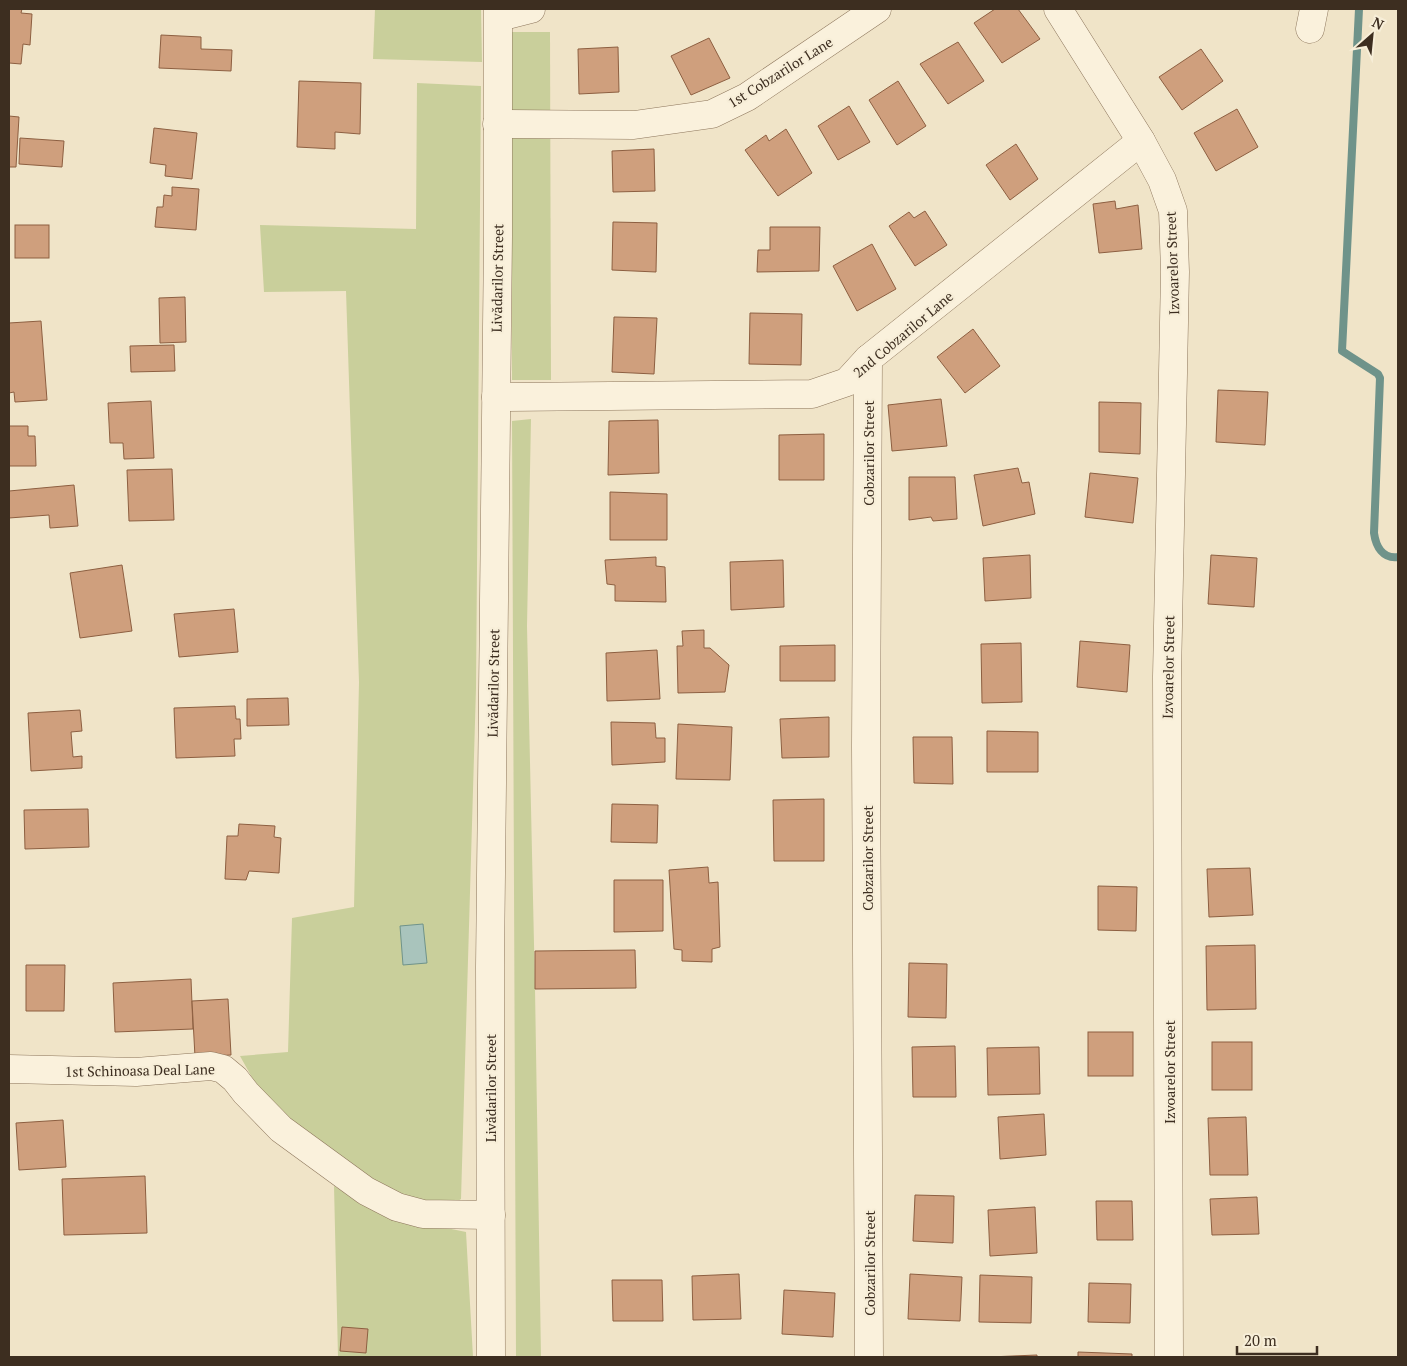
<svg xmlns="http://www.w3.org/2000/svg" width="1407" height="1366" viewBox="0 0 1407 1366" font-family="'PT Serif',serif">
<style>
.green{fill:#c9cf9b}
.water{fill:#a9c4bc;stroke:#6f938a}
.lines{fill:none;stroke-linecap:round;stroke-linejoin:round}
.stream{stroke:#6f938a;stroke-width:8}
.building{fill:#cf9f7d;stroke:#8d5f41}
.minor-casing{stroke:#8d765c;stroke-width:29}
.minor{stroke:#faf1dc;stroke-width:28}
.labels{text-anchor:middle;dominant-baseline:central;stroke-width:4.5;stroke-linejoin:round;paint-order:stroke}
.street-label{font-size:14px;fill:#3d2e20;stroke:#f7eed8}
</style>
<rect width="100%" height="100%" fill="#f0e4c8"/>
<!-- green -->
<g class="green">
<path d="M375 9H481L482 62 373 59Z"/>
<path d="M511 32H550L551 380H512Z"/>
<path d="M417 83 481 86 476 688 461 1199 449 1207 400 1200 265 1101 240 1056 288 1052 292 918 354 907 359 682 346 291 264 292 260 225 416 229Z"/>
<path d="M531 419 527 626 535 989 541 1357H516L512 421Z"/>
<path d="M334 1186 383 1215 466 1232 473 1357H338Z"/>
</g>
<!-- water -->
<path class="water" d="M423 924 427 963 403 965 400 926Z"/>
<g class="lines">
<!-- stream -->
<path class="stream" d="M1359 9 1342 351 1378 374 1380 378 1374 533C1376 547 1383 559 1398 557"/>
</g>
<!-- building -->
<g class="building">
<path d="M9 9H22L21 13 32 14 30 45 23 44 21 64 9 63Z"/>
<path d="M995 9H1018L1040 39 1002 63 974 23Z"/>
<path d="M161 35 201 37V49L232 50 231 71 159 68Z"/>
<path d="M709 38 730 78 691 95 671 56Z"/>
<path d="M958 42 984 81 948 104 920 64Z"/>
<path d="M618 47 619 92 579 94 578 49Z"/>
<path d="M1201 49 1223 81 1182 110 1159 77Z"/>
<path d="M299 81 361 83 360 134 335 132V149L297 147Z"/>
<path d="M898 81 926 126 897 145 869 100Z"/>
<path d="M849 106 870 142 838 160 818 126Z"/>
<path d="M1237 109 1258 147 1216 171 1194 133Z"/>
<path d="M9 116 19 117 16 167H9Z"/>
<path d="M154 128 197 133 192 179 165 176 166 165 150 163Z"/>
<path d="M786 129 812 173 778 196 745 150 766 135 769 141Z"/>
<path d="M20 138 64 141 62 167 19 164Z"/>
<path d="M1016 144 1038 179 1010 200 986 165Z"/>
<path d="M654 149 655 191 613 192 612 151Z"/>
<path d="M172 187 199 189 196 230 155 227 157 207H163L164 195 172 196Z"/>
<path d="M1115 201 1116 209 1138 205 1142 249 1099 253 1093 204Z"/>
<path d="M925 211 947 245 915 266 889 226 909 212 914 218Z"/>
<path d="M613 222 657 223 656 272 612 270Z"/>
<rect x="15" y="225" width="34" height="33"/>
<path d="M770 227H820L819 271 757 272 758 250H770Z"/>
<path d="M872 244 896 289 857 311 833 266Z"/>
<path d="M185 297 186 342 160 343 159 298Z"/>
<path d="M750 313 802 314 801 365 749 364Z"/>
<path d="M614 317 657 318 654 374 612 372Z"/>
<path d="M41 321 47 400 15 402 14 392 9 393V323Z"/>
<path d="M973 329 1000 366 965 393 937 357Z"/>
<path d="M174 345 175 371 131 372 130 346Z"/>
<path d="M1218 390 1268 392 1265 445 1216 442Z"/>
<path d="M941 399 947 446 892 451 888 405Z"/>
<path d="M151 401 154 458 124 459 123 443H110L108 403Z"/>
<path d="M1099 402 1141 403 1140 454 1099 452Z"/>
<path d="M658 420 659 473 608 475 609 421Z"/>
<path d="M9 426H28V436H35L36 466H9Z"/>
<path d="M824 434V480H779V435Z"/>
<path d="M1018 468 1022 483 1029 482 1035 514 983 526 974 475Z"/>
<path d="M172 469 174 520 129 521 127 470Z"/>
<path d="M1090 473 1138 478 1133 523 1085 517Z"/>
<path d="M909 477H955L957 519 933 521 931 517 909 520Z"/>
<path d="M74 485 78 526 50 528 49 515 9 518V491Z"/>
<path d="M610 492 667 494V540H610Z"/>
<path d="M1030 555 1031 598 985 601 983 558Z"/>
<path d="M1211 555 1257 558 1254 607 1208 604Z"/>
<path d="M656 557V566L665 567 666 602 615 601V585L607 584 605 560Z"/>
<path d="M783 560 784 607 731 610 730 562Z"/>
<path d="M122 565 132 631 80 638 70 573Z"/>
<path d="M234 609 238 652 179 657 174 614Z"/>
<path d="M704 630V648H710L729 665 725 692 678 693 677 646H683L682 631Z"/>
<path d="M1080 641 1130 645 1127 692 1077 687Z"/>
<path d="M1021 643 1022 702 982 703 981 644Z"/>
<path d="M835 645V681H780V646Z"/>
<path d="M657 650 660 699 607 701 606 653Z"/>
<path d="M288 698 289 725 247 726V699Z"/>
<path d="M235 706 236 719H240L241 739H234L235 756 176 758 174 708Z"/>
<path d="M80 710 82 731 71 732 73 757 82 756V768L31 771 28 713Z"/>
<path d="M829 717V757L782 758 780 719Z"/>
<path d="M611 722 655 723 656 738H665V762L612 765Z"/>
<path d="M678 724 732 727 730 780 676 779Z"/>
<path d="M987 731 1038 732V772H987Z"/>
<path d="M913 737H952L953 784 914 783Z"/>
<path d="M824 799V861H774L773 800Z"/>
<path d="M612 804 658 805 657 843 611 842Z"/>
<path d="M88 809 89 847 25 849 24 810Z"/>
<path d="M239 824 275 826 274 837 281 838 279 873 249 871 246 880 225 879 227 836H238Z"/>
<path d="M708 867 709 883 718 882 720 947 712 949V962L682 961V950L674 949 669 870Z"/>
<path d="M1250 868 1253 915 1209 917 1207 869Z"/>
<path d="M614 880H663V931L614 932Z"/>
<path d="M1098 886 1137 887 1136 931 1098 930Z"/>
<path d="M1255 945 1256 1009 1207 1010 1206 946Z"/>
<path d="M635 950 636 988 535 989V951Z"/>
<path d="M909 963 947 964 946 1018 908 1017Z"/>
<path d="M26 965H65L64 1011H26Z"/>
<path d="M191 979 193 1029 115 1032 113 983Z"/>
<path d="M228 999 231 1055 195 1057 192 1001Z"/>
<rect x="1088" y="1032" width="45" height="44"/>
<rect x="1212" y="1042" width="40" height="48"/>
<path d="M955 1046 956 1097H913L912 1047Z"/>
<path d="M1039 1047 1040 1094 988 1095 987 1048Z"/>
<path d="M1044 1114 1046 1155 1000 1159 998 1117Z"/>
<path d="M1246 1117 1248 1175H1210L1208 1118Z"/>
<path d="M63 1120 66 1167 19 1170 16 1123Z"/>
<path d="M145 1176 147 1233 64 1235 62 1179Z"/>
<path d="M915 1195 954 1196 953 1243 913 1241Z"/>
<path d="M1257 1197 1259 1234 1212 1235 1210 1199Z"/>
<path d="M1096 1201H1132L1133 1240H1097Z"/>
<path d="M1035 1207 1037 1253 990 1256 988 1210Z"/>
<path d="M739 1274 741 1319 693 1320 692 1276Z"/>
<path d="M910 1274 962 1277 960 1321 908 1319Z"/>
<path d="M980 1275 1032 1277 1031 1323 979 1322Z"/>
<path d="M612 1280H662L663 1321H613Z"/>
<path d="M1089 1283 1131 1284 1130 1323 1088 1322Z"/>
<path d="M784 1290 835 1293 833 1337 782 1334Z"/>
<path d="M342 1327 368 1329 366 1353 340 1351Z"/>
<path d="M1078 1352 1132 1354V1357H1078Z"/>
<path d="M1037 1355V1357H989Z"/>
</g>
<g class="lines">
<!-- minor casing -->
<g class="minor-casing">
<g id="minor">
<path d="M1058 9 1141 141 1162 180 1173 211 1175 272 1167 677 1169 1357"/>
<path d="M499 17 531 9"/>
<path d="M1310 29 1314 9"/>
<path d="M497 124 634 125 712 114 747 97 877 9"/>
<path d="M868 359 866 746 869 1357"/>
<path d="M496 397 812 394 847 382 868 359 1141 141"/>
<path d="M9 1069 136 1072 211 1066 223 1069 235 1079 246 1093 281 1129 366 1191 397 1207 423 1214 491 1215"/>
<path d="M491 1357 490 966 498 236V9"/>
</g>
</g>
<!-- minor -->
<use href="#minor" class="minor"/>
</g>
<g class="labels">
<!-- street labels -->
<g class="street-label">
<text transform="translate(780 72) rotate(-32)">1st Cobzarilor Lane</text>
<text transform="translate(1172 263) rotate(-92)">Izvoarelor Street</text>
<text transform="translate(497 278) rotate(-89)">Livădarilor Street</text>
<text transform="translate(903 334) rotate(-40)">2nd Cobzarilor Lane</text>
<text transform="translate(868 453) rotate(-90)">Cobzarilor Street</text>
<text transform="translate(1168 667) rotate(-89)">Izvoarelor Street</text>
<text transform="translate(493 683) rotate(-89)">Livădarilor Street</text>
<text transform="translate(867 858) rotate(-90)">Cobzarilor Street</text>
<text transform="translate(140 1070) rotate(-1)">1st Schinoasa Deal Lane</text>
<text transform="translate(1169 1072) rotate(-90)">Izvoarelor Street</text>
<text transform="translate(490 1088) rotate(-90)">Livădarilor Street</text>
<text transform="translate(869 1263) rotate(-90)">Cobzarilor Street</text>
</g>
</g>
<!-- border -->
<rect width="1407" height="1366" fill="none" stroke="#3d2e20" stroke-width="20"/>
<!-- north arrow -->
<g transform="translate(1372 35) rotate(27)" stroke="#f7eed8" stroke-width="4" paint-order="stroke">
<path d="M0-4L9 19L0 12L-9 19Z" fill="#3d2e20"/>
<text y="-8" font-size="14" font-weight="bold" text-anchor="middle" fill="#3d2e20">N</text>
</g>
<!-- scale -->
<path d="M1237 1346v8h80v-8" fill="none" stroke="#3d2e20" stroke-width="2.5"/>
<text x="1244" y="1346" font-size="15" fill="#3d2e20" stroke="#f7eed8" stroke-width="4" paint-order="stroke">20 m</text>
</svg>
